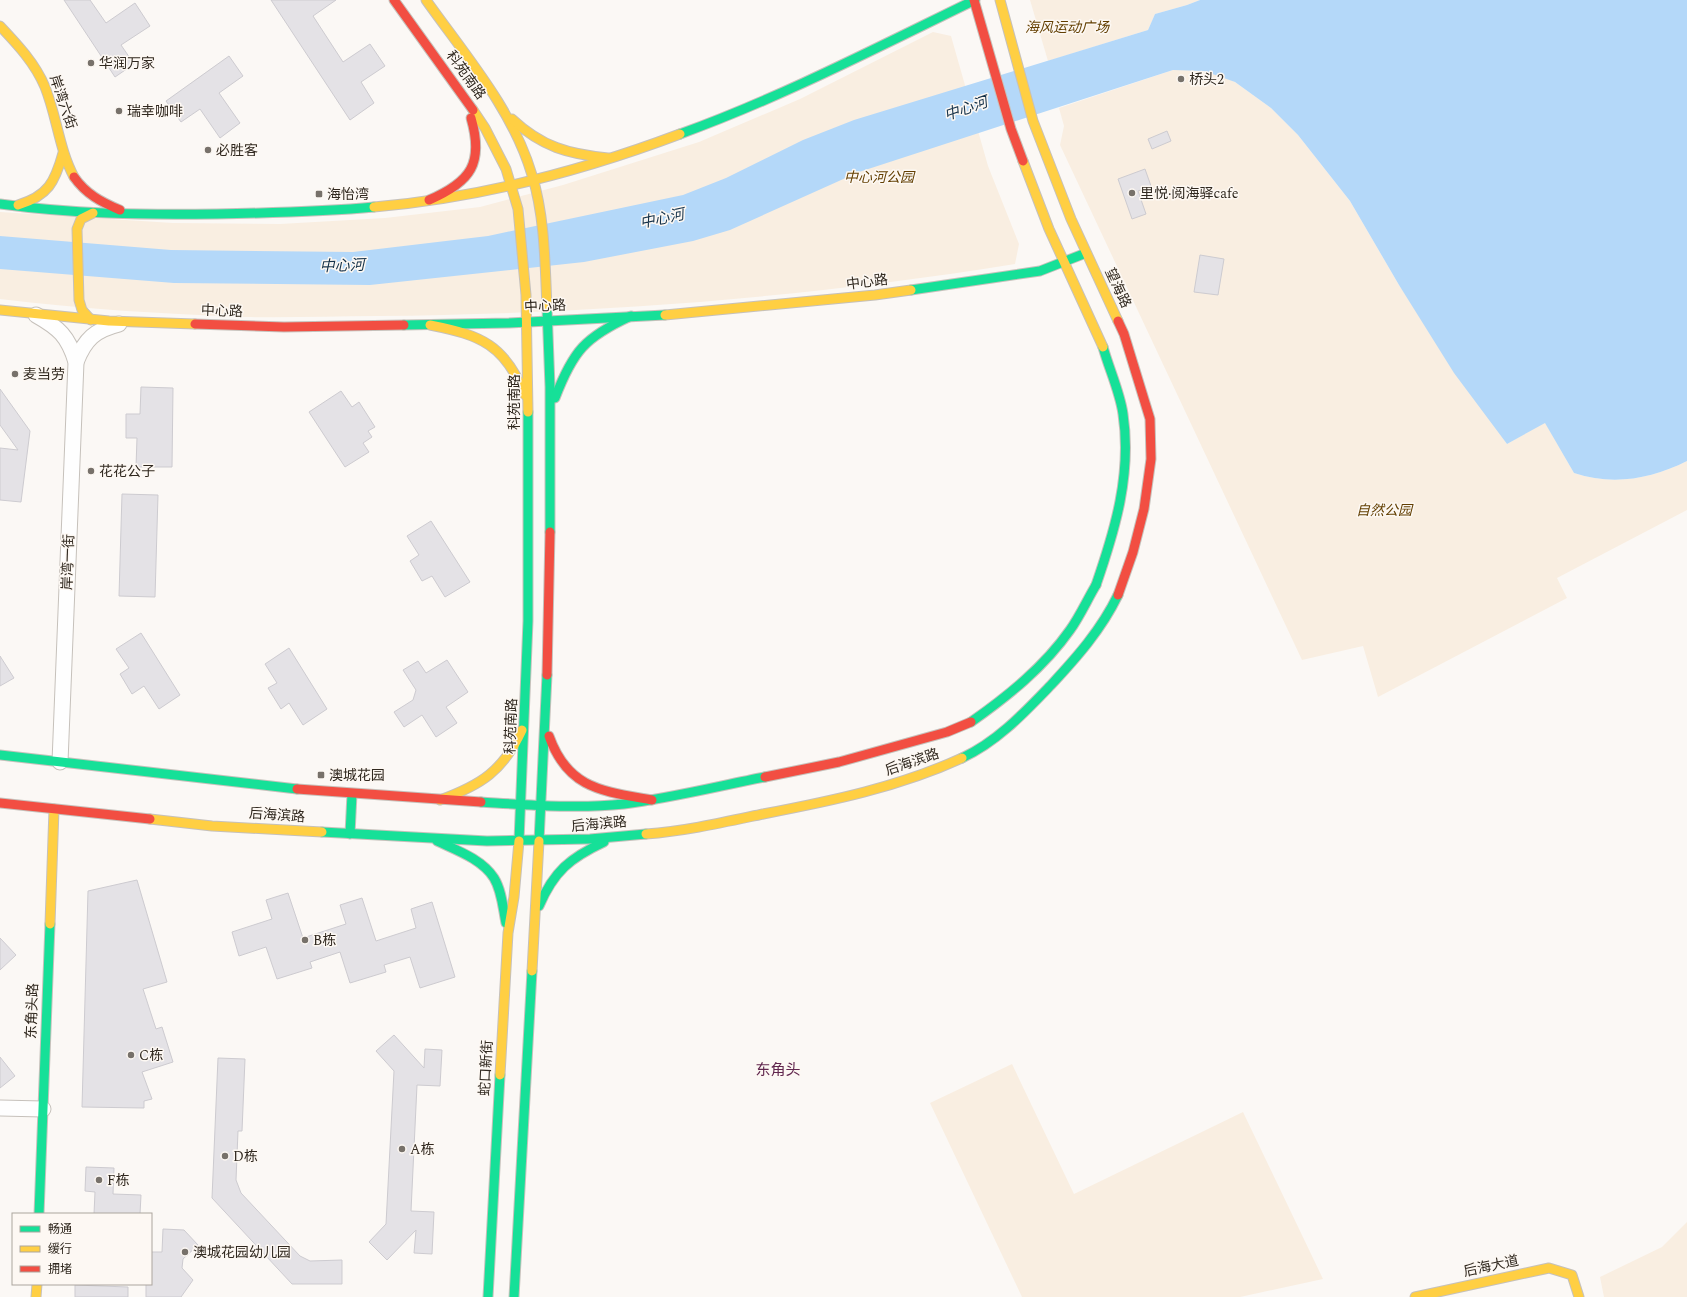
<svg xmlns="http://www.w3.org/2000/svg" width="1687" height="1297" viewBox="0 0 1687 1297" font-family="Spectral,'Noto Sans SC',serif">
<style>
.green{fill:#f9eee1}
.water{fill:#b4d8f9}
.building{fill:#e4e2e6;stroke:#cdcbd0}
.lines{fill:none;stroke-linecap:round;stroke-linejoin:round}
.street-casing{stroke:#c6c1bb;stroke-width:17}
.fast-casing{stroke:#c6c1bb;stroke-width:11}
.slow-casing{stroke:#c6c1bb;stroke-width:11}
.jam-casing{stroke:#c6c1bb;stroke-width:11}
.street{stroke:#fefefe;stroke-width:15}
.fast{stroke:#16e098;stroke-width:9}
.slow{stroke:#ffcf43;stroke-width:9}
.jam{stroke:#f24e42;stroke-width:9}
.poi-dot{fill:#77716a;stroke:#fdf8f3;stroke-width:1.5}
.labels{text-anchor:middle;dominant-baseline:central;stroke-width:3;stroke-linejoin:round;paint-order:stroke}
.park-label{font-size:14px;font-style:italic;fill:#633f02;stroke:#fdf8f3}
.poi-label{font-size:14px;fill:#30281f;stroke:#fdf8f3;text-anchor:start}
.street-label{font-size:14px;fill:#30281f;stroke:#fdf8f3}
.water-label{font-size:15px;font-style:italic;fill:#15324a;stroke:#fdf8f3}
.neighbourhood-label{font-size:15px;fill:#60264e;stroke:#fdf8f3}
</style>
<rect width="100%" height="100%" fill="#fbf8f5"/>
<!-- green -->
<g class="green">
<path d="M1030 0H1200L1187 5 1155 14 1148 30 1048 61Z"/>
<path d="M933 32 951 36 988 166 1019 244 1015 264C804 298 591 314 378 316 334 316 289 318 245 317 163 314 81 309 0 299V212L173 223 280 224 385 218 480 207 563 185 699 142 800 99Z"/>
<path d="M1188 69 1217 74 1235 82 1271 108 1298 135 1350 201 1399 285 1507 444 1545 422 1574 473C1613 486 1651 479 1687 461V510L1557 578 1567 598 1378 697 1363 646 1302 660 1060 145 1064 126 1059 108 1173 70Z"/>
<path d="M1012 1064 1074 1194 1243 1112 1323 1279 1240 1297H1022L930 1103Z"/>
<path d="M1687 1222V1297H1604L1600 1277 1662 1247Z"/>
</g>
<!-- water -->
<path class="water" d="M1200 0H1687V461C1651 479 1613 486 1574 473L1545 423 1507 444 1454 373 1399 285 1350 201 1298 135 1271 108 1235 82 1204 71 1173 70 859 172 730 230 693 241 584 262 370 285 174 283 0 269V236L171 250 353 252 488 236 683 195 726 178 803 140 854 120 1148 30 1155 14 1187 5Z"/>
<!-- building -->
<g class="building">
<path d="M64 0H90L106 23 135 3 150 26 121 45 134 64 115 77Z"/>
<path d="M271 0H336L313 16 343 62 370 44 385 66 361 82 374 103 350 120Z"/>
<path d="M229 56 243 76 219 93 240 123 220 138 200 109 181 122 166 101Z"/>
<path d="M1167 131 1171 141 1152 149 1148 139Z"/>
<path d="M1145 169 1151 186 1138 191 1146 214 1132 219 1118 179Z"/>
<path d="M1200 255 1224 259 1218 295 1194 292Z"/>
<path d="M141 387 173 388 172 467H136L137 438H126V414H140Z"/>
<path d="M0 389 30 431 21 502 0 500V448L18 450 0 425Z"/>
<path d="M341 391 352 407 359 402 375 427 368 431 372 437 363 443 369 452 345 467 309 412Z"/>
<path d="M122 494 158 495 155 597 119 596Z"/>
<path d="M431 521 470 582 445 597 432 576 422 581 410 561 419 555 407 536Z"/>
<path d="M141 633 180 695 159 709 144 686 132 694 120 674 129 668 116 649Z"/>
<path d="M289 648 327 709 303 725 289 703 281 709 268 688 277 683 265 664Z"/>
<path d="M0 656 14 678 0 686Z"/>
<path d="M447 660 468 692 446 707 457 723 436 737 422 715 404 727 394 712 413 700 416 690 403 670 418 661 426 673Z"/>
<path d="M137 880 167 982 143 989 156 1029 162 1027 173 1062 142 1072 152 1099 144 1101V1108L82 1107 88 891Z"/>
<path d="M288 893 303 938 346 924 340 905 362 898 376 941 416 928 411 909 432 902 455 977 420 988 410 957 384 965 386 972 350 983 340 952 310 962 312 968 277 979 266 947 239 956 232 932 272 919 266 900Z"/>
<path d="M0 938 16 955 0 970Z"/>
<path d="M394 1035 424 1068 425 1049 442 1050 440 1086 417 1085 411 1211 434 1212 432 1254 414 1253 416 1230 387 1260 369 1242 386 1224 394 1071 376 1051Z"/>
<path d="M0 1057 15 1076 0 1088Z"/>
<path d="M218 1058 245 1059 242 1131H238L236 1180 241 1193 300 1256 310 1261 342 1260V1284H292L212 1198Z"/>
<path d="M86 1167 114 1168 113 1194 141 1195 140 1214H94L95 1192 85 1191Z"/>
<path d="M163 1229 184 1230 198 1245 183 1259 182 1268 193 1280 181 1297H146V1284H151V1252H162Z"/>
<path d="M75 1285 128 1287V1297H75Z"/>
</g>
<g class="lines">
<!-- street casing -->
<g class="street-casing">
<g id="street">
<path d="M36 315C59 328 68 336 76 362L60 762"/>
<path d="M76 362C85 339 95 330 119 324"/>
<path d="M0 1108 43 1109"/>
</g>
</g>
<!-- fast casing -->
<g class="fast-casing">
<g id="fast">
<path d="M680 134C782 97 878 47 975 0"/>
<path d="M0 204C72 214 143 215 216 214 268 213 321 212 374 207"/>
<path d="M911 290 1040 271 1086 253"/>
<path d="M547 308 550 387V532"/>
<path d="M404 325 509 323 665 315"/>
<path d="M555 398C573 351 585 337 631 316"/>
<path d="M1096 585C1115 530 1132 474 1123 414 1120 392 1109 369 1103 347"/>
<path d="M971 722C1008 696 1044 667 1070 630 1080 616 1087 600 1096 585"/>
<path d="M0 755 297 789"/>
<path d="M962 758C997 742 1024 713 1051 685 1077 657 1101 630 1118 595"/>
<path d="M481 802C529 805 577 809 624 804 672 798 719 786 765 777"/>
<path d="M322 832 487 841 590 839 646 834"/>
<path d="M350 834 352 794"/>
<path d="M437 841C456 850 482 859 494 878 502 891 503 909 506 923"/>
<path d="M519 841 528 621V412"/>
<path d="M539 841 547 675"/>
<path d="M539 906C554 871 570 858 604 842"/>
<path d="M39 1214 50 924"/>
<path d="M488 1297 500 1075"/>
<path d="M514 1297 532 971"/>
</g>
</g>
<!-- slow casing -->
<g class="slow-casing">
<g id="slow">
<path d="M426 0C465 55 513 110 532 175 545 217 545 264 547 308"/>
<path d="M1000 0 1033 121 1071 219 1118 321"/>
<path d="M0 26C17 44 35 63 45 87 57 117 59 149 74 177"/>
<path d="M473 110 485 128 506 169 518 209 526 295 528 412"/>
<path d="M512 119C542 147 568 154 608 158"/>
<path d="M1023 161 1049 229 1103 347"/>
<path d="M18 205C48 196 55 182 63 153"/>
<path d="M374 207C478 198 582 171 680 134"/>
<path d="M0 310 109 321 195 324"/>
<path d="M665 315 875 295 911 290"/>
<path d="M91 320 82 310 79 300 77 229 81 219 93 213"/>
<path d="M430 325C481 335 505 345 525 395"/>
<path d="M440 800C481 785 503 771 522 730"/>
<path d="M150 819 212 826 322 832"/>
<path d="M646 834C686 831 725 822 763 814 831 801 899 787 962 758"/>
<path d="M50 924 54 809"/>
<path d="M532 971 539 841"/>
<path d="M500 1075 508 933 514 897 519 841"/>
<path d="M36 1297 37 1284"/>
<path d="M1415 1297 1549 1268 1572 1275 1579 1297"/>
</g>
</g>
<!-- jam casing -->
<g class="jam-casing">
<g id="jam">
<path d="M394 0 473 110"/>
<path d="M974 0 1011 129 1023 161"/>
<path d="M74 177C86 194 101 202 120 210"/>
<path d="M429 200C471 182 484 163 471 118"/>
<path d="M195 324 284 327 404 325"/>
<path d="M1118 595 1133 552 1144 509 1151 459 1150 419 1124 334 1118 321"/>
<path d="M547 675 550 532"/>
<path d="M549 736C568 789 602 791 652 800"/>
<path d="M765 777 839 762 947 732 971 722"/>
<path d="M297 789 481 802"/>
<path d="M0 803 150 819"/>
</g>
</g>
<!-- street -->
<use href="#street" class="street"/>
<!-- fast -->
<use href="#fast" class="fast"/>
<!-- slow -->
<use href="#slow" class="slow"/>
<!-- jam -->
<use href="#jam" class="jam"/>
</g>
<!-- markers -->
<g class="poi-dot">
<circle cx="91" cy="63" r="4"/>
<circle cx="1181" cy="79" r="4"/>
<circle cx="119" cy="111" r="4"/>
<circle cx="208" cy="150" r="4"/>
<circle cx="1132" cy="193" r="4"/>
<rect x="315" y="190" width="8" height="8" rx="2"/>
<circle cx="15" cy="374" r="4"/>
<circle cx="91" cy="471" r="4"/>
<rect x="317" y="771" width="8" height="8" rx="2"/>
<circle cx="305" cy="940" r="4"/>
<circle cx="131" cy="1055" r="4"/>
<circle cx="402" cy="1149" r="4"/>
<circle cx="225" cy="1156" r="4"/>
<circle cx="99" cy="1180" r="4"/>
<circle cx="185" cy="1252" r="4"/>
</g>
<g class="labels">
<!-- park labels -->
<g class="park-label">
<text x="1067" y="27">海风运动广场</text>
<text x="879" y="177">中心河公园</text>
<text x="1384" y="510">自然公园</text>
</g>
<!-- poi labels -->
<g class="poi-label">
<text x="99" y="63">华润万家</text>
<text x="1189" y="79">桥头2</text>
<text x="127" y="111">瑞幸咖啡</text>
<text x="216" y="150">必胜客</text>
<text x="1140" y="193">里悦·阅海驿cafe</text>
<text x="327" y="194">海怡湾</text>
<text x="23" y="374">麦当劳</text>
<text x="99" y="471">花花公子</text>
<text x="329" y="775">澳城花园</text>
<text x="313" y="940">B栋</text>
<text x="139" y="1055">C栋</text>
<text x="410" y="1149">A栋</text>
<text x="233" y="1156">D栋</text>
<text x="107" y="1180">F栋</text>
<text x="193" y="1252">澳城花园幼儿园</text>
</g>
<!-- street labels -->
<g class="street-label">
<text transform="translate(466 75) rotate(54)">科苑南路</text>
<text transform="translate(63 102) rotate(71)">岸湾六街</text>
<text transform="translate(867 282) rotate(-7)">中心路</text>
<text transform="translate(1118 288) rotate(65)">望海路</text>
<text transform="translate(545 306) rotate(-3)">中心路</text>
<text transform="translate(222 311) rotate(2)">中心路</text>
<text transform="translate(514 402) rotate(-90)">科苑南路</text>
<text transform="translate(68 562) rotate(-88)">岸湾一街</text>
<text transform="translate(511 726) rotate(-88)">科苑南路</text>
<text transform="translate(912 762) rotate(-19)">后海滨路</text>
<text transform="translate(277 815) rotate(4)">后海滨路</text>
<text transform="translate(599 824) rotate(-5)">后海滨路</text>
<text transform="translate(32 1011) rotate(-88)">东角头路</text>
<text transform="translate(486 1068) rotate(-87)">蛇口新街</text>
<text transform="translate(1491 1266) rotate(-12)">后海大道</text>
</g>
<!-- water labels -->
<g class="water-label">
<text transform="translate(966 109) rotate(-19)">中心河</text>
<text transform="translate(662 219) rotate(-12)">中心河</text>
<text transform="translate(342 266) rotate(-2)">中心河</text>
</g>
<!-- neighbourhood labels -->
<g class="neighbourhood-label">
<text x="778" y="1070">东角头</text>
</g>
</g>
<!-- legend -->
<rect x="12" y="1213" width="140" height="72" fill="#fdf8f3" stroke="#aba59e"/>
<rect x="20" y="1226" width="20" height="6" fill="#16e098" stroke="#aba59e"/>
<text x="48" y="1233" font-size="12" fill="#30281f">畅通</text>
<rect x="20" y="1246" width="20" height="6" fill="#ffcf43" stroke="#aba59e"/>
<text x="48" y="1253" font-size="12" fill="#30281f">缓行</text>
<rect x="20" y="1266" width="20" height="6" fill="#f24e42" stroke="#aba59e"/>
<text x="48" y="1273" font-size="12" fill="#30281f">拥堵</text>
</svg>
